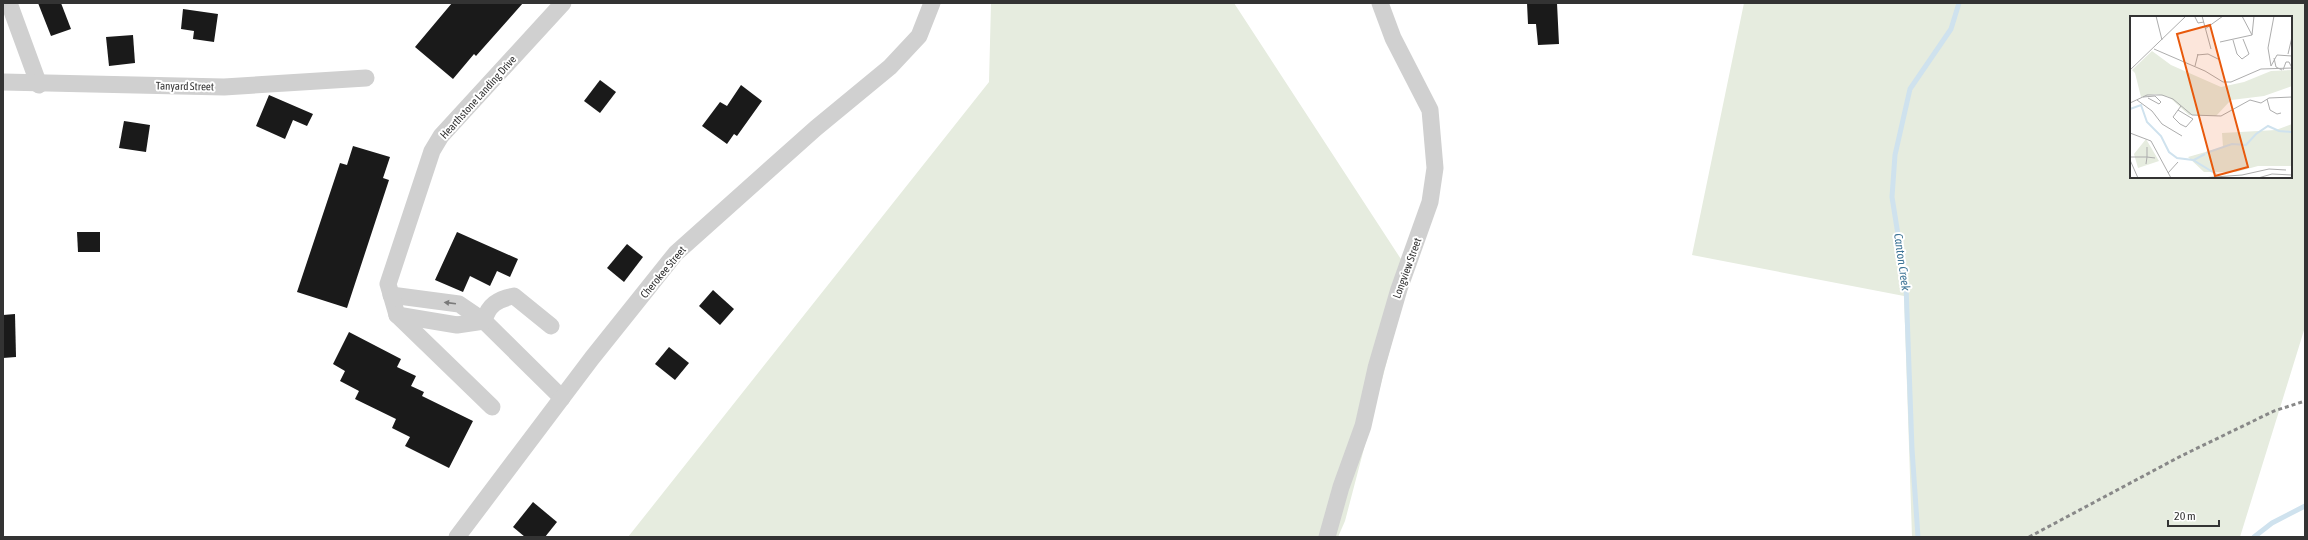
<svg xmlns="http://www.w3.org/2000/svg" width="2308" height="540" viewBox="0 0 2308 540" font-family="'Asap Condensed',sans-serif">
<style>
.green{fill:#e6ecdf;fill-rule:evenodd}
.lines{fill:none;stroke-linecap:round;stroke-linejoin:round}
.stream{stroke:#cfe2ee;stroke-width:5}
.building{fill:#1a1a1a}
.minor{stroke:#d0d0d0;stroke-width:17}
.rail{stroke:#888;stroke-width:3;stroke-dasharray:4 3;stroke-linecap:butt}
.oneway{fill:#7a7a7a}
.labels{text-anchor:middle;dominant-baseline:central;stroke-width:4;stroke-linejoin:round;paint-order:stroke}
.street-label{font-size:11px;fill:#333;stroke:#fff}
.water-label{font-size:12px;font-style:italic;fill:#3f7597;stroke:#fff}
.inset-river{fill:none;stroke:#cfe2ee;stroke-width:2}
.inset-road{fill:none;stroke:#adadad;stroke-width:1}
.view{fill:#e8590c;fill-opacity:0.15;stroke:#e8590c;stroke-width:2}
.inset-edge{fill:none;stroke:#333;stroke-width:2}
</style>
<rect width="100%" height="100%" fill="#fff"/>
<!-- green -->
<g class="green">
<path d="M991 3H1234L1410 273 1345 521 1338 537H628L989 82Z"/>
<path d="M1744 3H2305V327L2240 537H1912L1904 296 1692 255ZM2131 17H2291V177H2131Z"/>
</g>
<g class="lines">
<!-- stream -->
<g class="stream">
<path d="M1918 537 1912 449 1906 285 1892 197 1895 155 1910 89 1951 29 1959 3"/>
<path d="M2254 537 2272 523 2305 506"/>
</g>
</g>
<!-- building -->
<g class="building">
<path d="M38 3H61L71 29 51 36Z"/>
<path d="M452 3H523L476 56 474 54 453 79 415 47Z"/>
<path d="M1527 3H1557L1559 44 1538 45 1536 24H1528Z"/>
<path d="M183 9 218 14 214 42 193 39 194 31 181 29Z"/>
<path d="M133 35 135 63 109 66 106 37Z"/>
<path d="M600 80 616 92 600 113 584 101Z"/>
<path d="M741 85 762 101 737 136 734 134 727 144 702 126 720 102 727 106Z"/>
<path d="M269 95 313 114 307 126 293 120 285 139 256 126Z"/>
<path d="M124 121 150 125 146 152 119 148Z"/>
<path d="M353 146 390 157 383 178 389 180 347 308 297 292 340 163 347 165Z"/>
<path d="M77 232H100V252H78Z"/>
<path d="M457 232 518 259 510 277 497 271 490 286 470 276 463 292 435 280Z"/>
<path d="M627 244 643 257 624 282 607 268Z"/>
<path d="M713 290 734 309 720 325 699 306Z"/>
<path d="M15 314 16 357 3 358V315Z"/>
<path d="M349 332 401 359 397 367 416 376 411 386 424 392 422 396 473 421 449 468 405 446 410 437 392 428 396 419 355 399 359 391 340 381 345 371 333 364Z"/>
<path d="M669 347 689 363 675 380 655 364Z"/>
<path d="M533 502 557 522 545 537H525L513 527Z"/>
</g>
<g class="lines">
<!-- minor -->
<g class="minor">
<path d="M9 3 39 85"/>
<path d="M3 82 224 87 366 78"/>
<path d="M391 295 459 304 484 321 562 398"/>
<path d="M397 315 388 284 432 151 441 136 563 3"/>
<path d="M397 315 492 407"/>
<path d="M397 315 457 325 484 321"/>
<path d="M484 321C488 305 498 299 514 296L551 326"/>
<path d="M457 537 592 358 676 253 816 128 890 67 919 36 932 3"/>
<path d="M1327 537 1341 487 1363 426 1376 368 1399 289 1430 202 1435 168 1430 110 1393 38 1380 3"/>
</g>
<!-- rail -->
<path class="rail" d="M2029 537 2181 456 2274 411 2305 401"/>
</g>
<!-- one-way arrows -->
<defs><path id="oneway-solid" d="M-6-.8H1V-3.2L6.5 0L1 3.2V.8H-6Z"/></defs>
<use class="oneway" href="#oneway-solid" transform="translate(450 303) rotate(-173)"/>
<g class="labels">
<!-- street labels -->
<g class="street-label">
<text transform="translate(185 86) rotate(1)">Tanyard Street</text>
<text transform="translate(478 97) rotate(-48)">Hearthstone Landing Drive</text>
<text transform="translate(1407 268) rotate(-70)">Longview Street</text>
<text transform="translate(663 272) rotate(-50)">Cherokee Street</text>
</g>
<!-- water labels -->
<g class="water-label">
<text transform="translate(1902 262) rotate(82)">Canton Creek</text>
</g>
</g>
<!-- overview -->
<g transform="translate(2130 16)">
<rect width="162" height="162" fill="#fff"/>
<path d="M22 35 41 49 91 71 114 66 141 55 162 54V70L134 80 101 84 86 100 59 99 39 81 25 78 11 81 5 57 2 54ZM162 108V150H128L106 156H74L58 141 93 131 92 117 146 114ZM16 123 29 145 8 152 4 138Z" fill="#e6ecdf"/>
<path class="inset-river" d="M0 93 11 89 17 106 31 120 39 136 47 142 63 144 86 158M76 137 102 128 116 129 126 118 138 110 149 115 162 116M64 144 75 138"/>
<path class="inset-road" d="M26 0 32 24M72 0 81 33M112 0 122 19M65 1 68 7 74 6M75 13 93 0M103 24 107 38 112 43 119 38 113 23M90 26 122 19 124 0M24 33 75 55 93 66H101L131 53 162 52M158 38 162 21M67 39 78 38 90 44M144 42 146 51 152 54M65 50 68 38M141 50 138 32 144 0M141 50 147 39 162 40M0 54 56 0M153 54 156 46H159L162 52M13 81 25 80 31 86 29 88 18 82M137 83 140 94 147 98 151 97M7 84 22 95 32 108 52 120M0 87 17 79H32L43 83 62 99 91 100 120 84 131 87 139 82 162 81M51 90 48 94 63 103M48 94 43 101 50 108 56 111 63 103M0 117 21 125 41 162M17 131V141L25 142M0 141H17L16 148M0 144 8 162M38 157 48 146M71 162 112 159 139 153 156 154M128 162 142 158 162 159"/>
<path class="view" d="M80 9 118 151 85 160 47 18Z"/>
<rect width="162" height="162" class="inset-edge"/>
</g>
<!-- border -->
<rect width="2308" height="540" fill="none" stroke="#333333" stroke-width="8"/>
<!-- scale -->
<path d="M2168 520v6h51v-6" fill="none" stroke="#333333" stroke-width="2"/>
<text x="2174" y="520" font-size="12" fill="#333333" stroke="#ffffff" stroke-width="3" paint-order="stroke">20 m</text>
</svg>
